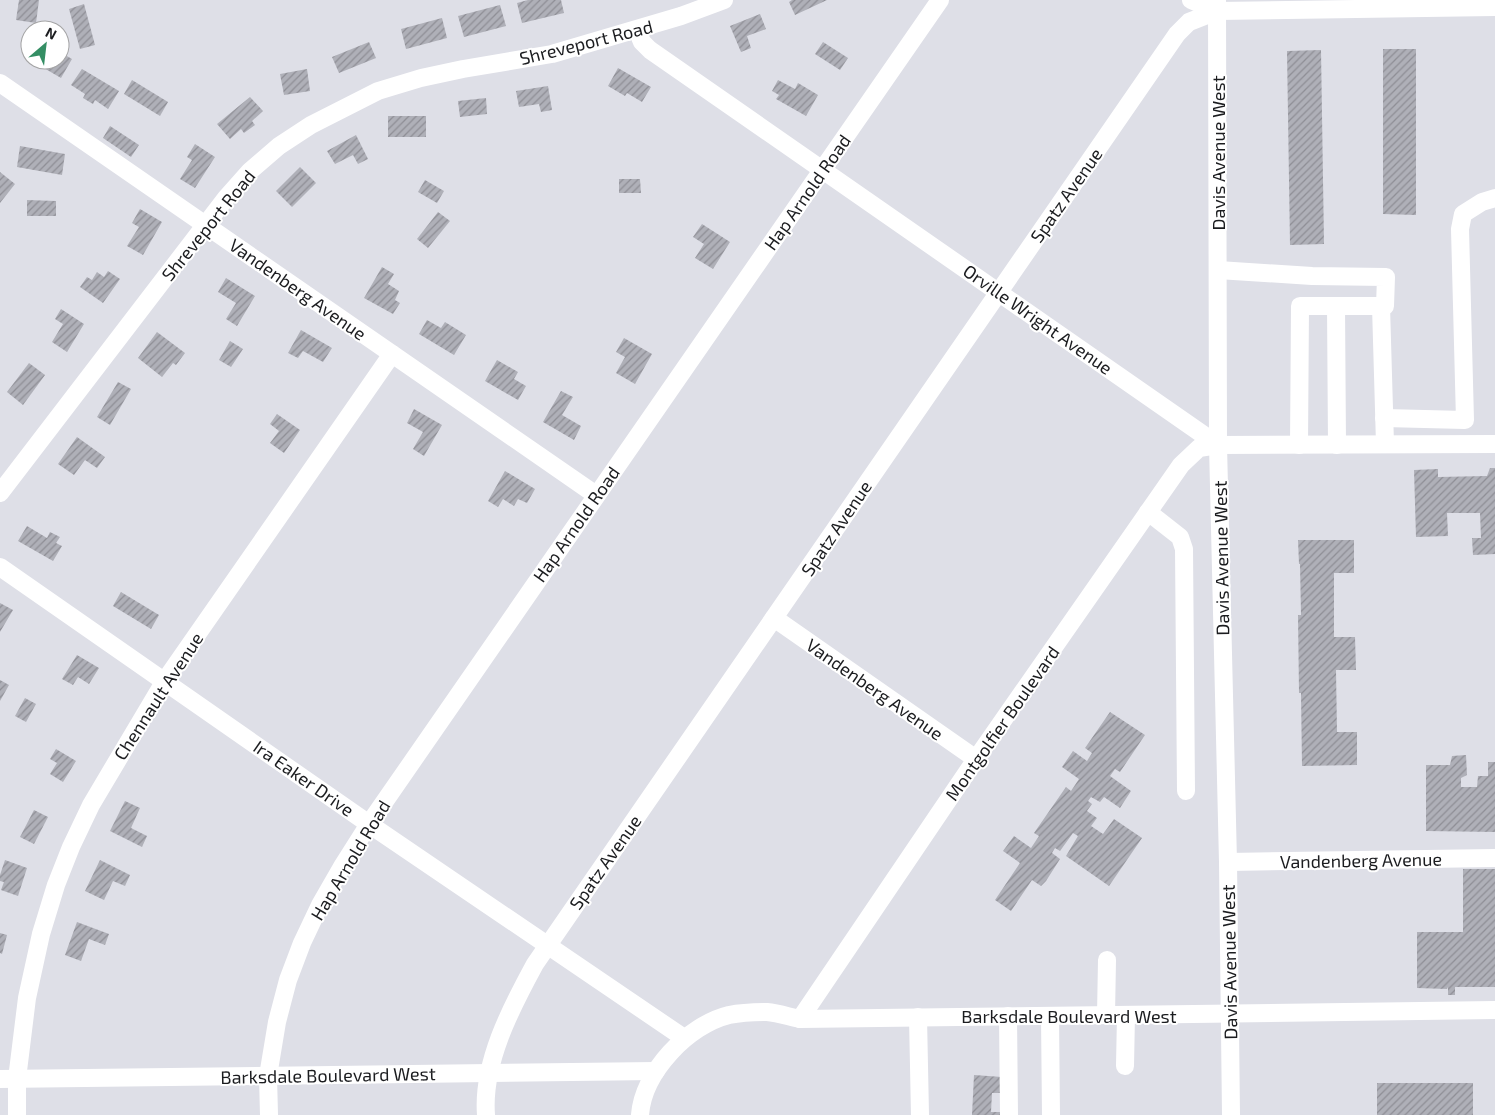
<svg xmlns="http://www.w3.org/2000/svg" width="1495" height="1115" viewBox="0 0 1495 1115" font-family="'Exo 2',sans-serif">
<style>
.building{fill:url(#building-hatch)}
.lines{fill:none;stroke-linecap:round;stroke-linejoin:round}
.minor{stroke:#fff;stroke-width:18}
.labels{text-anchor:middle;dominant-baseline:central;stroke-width:4;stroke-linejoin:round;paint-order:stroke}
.street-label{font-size:18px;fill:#1b1c1f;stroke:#fff}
</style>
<defs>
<pattern id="building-hatch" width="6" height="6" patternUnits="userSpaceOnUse" patternTransform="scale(1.25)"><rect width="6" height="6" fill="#afb0b8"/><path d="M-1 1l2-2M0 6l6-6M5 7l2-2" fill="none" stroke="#8e8e95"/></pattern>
</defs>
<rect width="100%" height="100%" fill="#dedfe7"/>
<!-- building -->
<g class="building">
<path d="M19 0H39L36 23 16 20Z"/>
<path d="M528 0H561L564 13 522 23 517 3Z"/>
<path d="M792 0H827L795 15 789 2Z"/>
<path d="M84 4 95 45 80 49 69 9Z"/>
<path d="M500 5 506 26 464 37 458 16Z"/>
<path d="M760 14 766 29 747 36 751 48 741 52 730 26Z"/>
<path d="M442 18 447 38 406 49 401 29Z"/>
<path d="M369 42 376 58 339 73 332 57Z"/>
<path d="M823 42 848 58 840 70 815 54Z"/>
<path d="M30 45V57L25 54Z"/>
<path d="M1383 49H1416V215L1383 214Z"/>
<path d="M1321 50 1324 244 1290 245 1287 51Z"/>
<path d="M60 52 72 59 61 78 37 64 38 62 35 60H60Z"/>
<path d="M618 68 651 87 642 102 627 93 625 96 608 86Z"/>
<path d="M82 69 119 91 108 109 95 100 93 104 83 98 85 94 71 85Z"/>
<path d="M307 69 310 91 284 95 280 74Z"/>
<path d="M132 80 168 102 160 116 124 94Z"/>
<path d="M778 80 795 89 798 83 818 95 806 116 776 99 779 95 772 91Z"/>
<path d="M548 86 552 110 541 112 539 104 519 107 516 91Z"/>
<path d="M250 97 263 111 252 121 255 125 244 133 241 129 230 139 217 124Z"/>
<path d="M486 98 487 114 460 117 458 101Z"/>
<rect x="388" y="116" width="38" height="21"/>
<path d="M110 126 139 145 131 157 103 138Z"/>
<path d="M356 135 368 159 358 164 353 155 335 164 327 151Z"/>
<path d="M195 144 215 157 195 188 180 179 192 160 187 157Z"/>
<path d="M20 146 65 154 62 175 17 167Z"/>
<path d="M300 167 316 183 292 207 276 191Z"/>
<path d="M0 172 15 184 0 203Z"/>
<path d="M619 179H640L641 193H619Z"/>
<path d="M425 180 444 191 437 203 418 192Z"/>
<path d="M27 200 56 201V216H27Z"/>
<path d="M140 209 162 222 143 255 127 246 139 227 132 223Z"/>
<path d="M438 212 450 221 428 248 417 239Z"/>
<path d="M702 224 730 242 713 269 695 258 704 244 693 237Z"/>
<path d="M382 267 394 274 388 284 399 291 395 300 400 303 393 314 364 298Z"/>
<path d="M108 271 120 279 103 303 80 287 87 277 92 280 97 272 104 277Z"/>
<path d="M226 278 255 296 237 326 226 319 236 303 218 292Z"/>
<path d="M61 309 84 324 67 352 52 342 63 324 55 319Z"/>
<path d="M427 320 441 328 445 322 466 335 454 355 419 334Z"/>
<path d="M301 330 332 348 323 362 303 351 298 358 288 353Z"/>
<path d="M157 332 185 353 176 365 173 363 162 377 138 358Z"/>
<path d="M624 338 652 354 635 384 616 373 625 357 616 352Z"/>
<path d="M230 341 243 349 231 367 219 360Z"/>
<path d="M497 360 518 372 514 379 526 386 518 400 485 381Z"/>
<path d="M29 363 45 375 23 405 7 392Z"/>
<path d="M118 382 131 389 110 425 97 417Z"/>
<path d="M561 391 573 397 562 415 581 426 574 440 543 422Z"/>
<path d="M414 409 442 425 424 456 413 449 423 432 407 423Z"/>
<path d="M277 414 300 430 284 453 270 443 279 431 270 424Z"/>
<path d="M77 437 105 457 97 468 85 460 74 475 58 464Z"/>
<path d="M1490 468H1495V554L1473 555 1472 538H1481L1480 513H1447L1448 536 1416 537 1414 470 1438 469V477L1487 476Z"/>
<path d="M505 471 535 489 527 503 518 499 514 506 503 499 498 507 488 501Z"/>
<path d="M27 526 47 538 50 532 60 537 56 543 62 546 53 561 18 541Z"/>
<path d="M1298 540H1354V573H1334V637H1355L1356 670H1336L1337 732H1357V765L1302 766 1301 693H1299L1298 615H1301L1300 564H1299Z"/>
<path d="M121 592 159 615 151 629 113 606Z"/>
<path d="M0 603 13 610 0 632Z"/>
<path d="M77 655 99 668 89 684 78 677 73 685 62 679Z"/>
<path d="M0 680 9 685 0 701Z"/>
<path d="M25 698 36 704 26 722 15 716Z"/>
<path d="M1110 712 1145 735 1120 772 1115 769 1110 776 1131 791 1120 808 1104 797 1100 802 1091 797 1088 801 1092 804 1087 811 1097 818 1091 826 1103 834 1114 819 1142 838 1109 886 1066 856 1078 836 1073 833 1060 851 1055 848 1052 853 1060 859 1046 881 1041 886 1032 880 1011 911 995 900 1020 863 1003 851 1014 836 1031 848 1039 836 1034 833 1066 787 1071 791 1079 779 1062 767 1073 751 1087 761 1092 753 1085 748Z"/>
<path d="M56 749 76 761 63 782 50 774 57 763 50 759Z"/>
<path d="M1466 755 1467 775 1461 778V787H1477L1478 776H1488V762H1495V832L1426 831V765H1450L1452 756Z"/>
<path d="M125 801 140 808 131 828 147 836 142 847 110 831Z"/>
<path d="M34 810 48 817 34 844 20 837Z"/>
<path d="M5 860 27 868 18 896 1 890 4 882 0 881V875Z"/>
<path d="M100 860 130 875 125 886 113 881 104 900 85 891Z"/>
<path d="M1463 869H1495V987H1455V995H1448V987L1447 989 1417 988V932H1463Z"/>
<path d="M77 922 109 934 105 945 89 939 81 961 65 955Z"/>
<path d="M0 933 7 935 2 954 0 953Z"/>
<path d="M974 1075 1002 1077V1093H992L991 1112H1000V1115H972Z"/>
<rect x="1377" y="1083" width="96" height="32"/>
</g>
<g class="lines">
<!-- minor -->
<g class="minor">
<path d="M1191 0 1217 11 1495 7"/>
<path d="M1217 0 1218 445 1228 862 1231 1115"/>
<path d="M637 30 642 42 650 50 1218 445 1495 444"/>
<path d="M0 83 596 495"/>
<path d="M1218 270 1312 276 1386 277 1385 306H1300L1299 445"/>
<path d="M1336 306 1337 445"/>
<path d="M1381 306 1385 444"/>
<path d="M1384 418 1465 420 1460 229 1463 214 1482 202 1495 198"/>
<path d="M0 493 226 198 250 171 279 146 311 125 378 91 421 78 463 69 552 54 681 16 724 0"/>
<path d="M1148 512 1180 537 1184 549 1186 791"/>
<path d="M0 567 369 824 684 1038"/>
<path d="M774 618 976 759"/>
<path d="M1228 862 1495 858"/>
<path d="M1106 1015 1107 960"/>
<path d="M1008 1016 1009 1115"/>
<path d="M1050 1016 1051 1115"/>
<path d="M918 1017 920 1115"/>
<path d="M800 1019 976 759 1181 465 1199 448 1218 445"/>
<path d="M1125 1066 1126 1015"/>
<path d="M0 1079 656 1071"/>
<path d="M17 1115V1079L27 998 41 934 56 885 71 847 91 805 164 682 392 354"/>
<path d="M269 1115 268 1076 277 1022 288 980 302 943 320 905 343 865 369 824 940 0"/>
<path d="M486 1115C482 1063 511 1008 535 964L1177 34 1189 22 1217 11"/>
<path d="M640 1115C643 1072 688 1025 729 1015 739 1013 757 1012 767 1012 778 1013 790 1017 800 1019L1495 1010"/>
</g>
</g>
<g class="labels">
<!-- street labels -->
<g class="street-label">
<text transform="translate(586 42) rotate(-14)">Shreveport Road</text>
<text transform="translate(1218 153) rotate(-90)">Davis Avenue West</text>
<text transform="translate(807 192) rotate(-55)">Hap Arnold Road</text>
<text transform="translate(1066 195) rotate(-55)">Spatz Avenue</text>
<text transform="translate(208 225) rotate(-51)">Shreveport Road</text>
<text transform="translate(298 289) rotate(35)">Vandenberg Avenue</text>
<text transform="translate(1038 319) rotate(35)">Orville Wright Avenue</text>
<text transform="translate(576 524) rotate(-55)">Hap Arnold Road</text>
<text transform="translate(836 528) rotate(-56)">Spatz Avenue</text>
<text transform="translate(1221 558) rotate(-91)">Davis Avenue West</text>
<text transform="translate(875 689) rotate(35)">Vandenberg Avenue</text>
<text transform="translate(158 696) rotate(-57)">Chennault Avenue</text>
<text transform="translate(1002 723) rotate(-55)">Montgolfier Boulevard</text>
<text transform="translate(304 778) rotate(35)">Ira Eaker Drive</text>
<text transform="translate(350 860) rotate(-59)">Hap Arnold Road</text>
<text transform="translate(1361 860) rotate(-1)">Vandenberg Avenue</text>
<text transform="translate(605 862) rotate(-55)">Spatz Avenue</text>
<text transform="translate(1229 962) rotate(-91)">Davis Avenue West</text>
<text x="1069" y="1016">Barksdale Boulevard West</text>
<text transform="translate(328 1075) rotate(-1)">Barksdale Boulevard West</text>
</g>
</g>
<!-- north arrow -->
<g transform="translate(45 45) rotate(28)"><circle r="24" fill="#ffffff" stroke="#a4a4a5"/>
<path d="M0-4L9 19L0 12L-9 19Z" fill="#348e64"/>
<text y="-8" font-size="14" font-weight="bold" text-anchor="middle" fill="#1b1c1f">N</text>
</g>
</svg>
